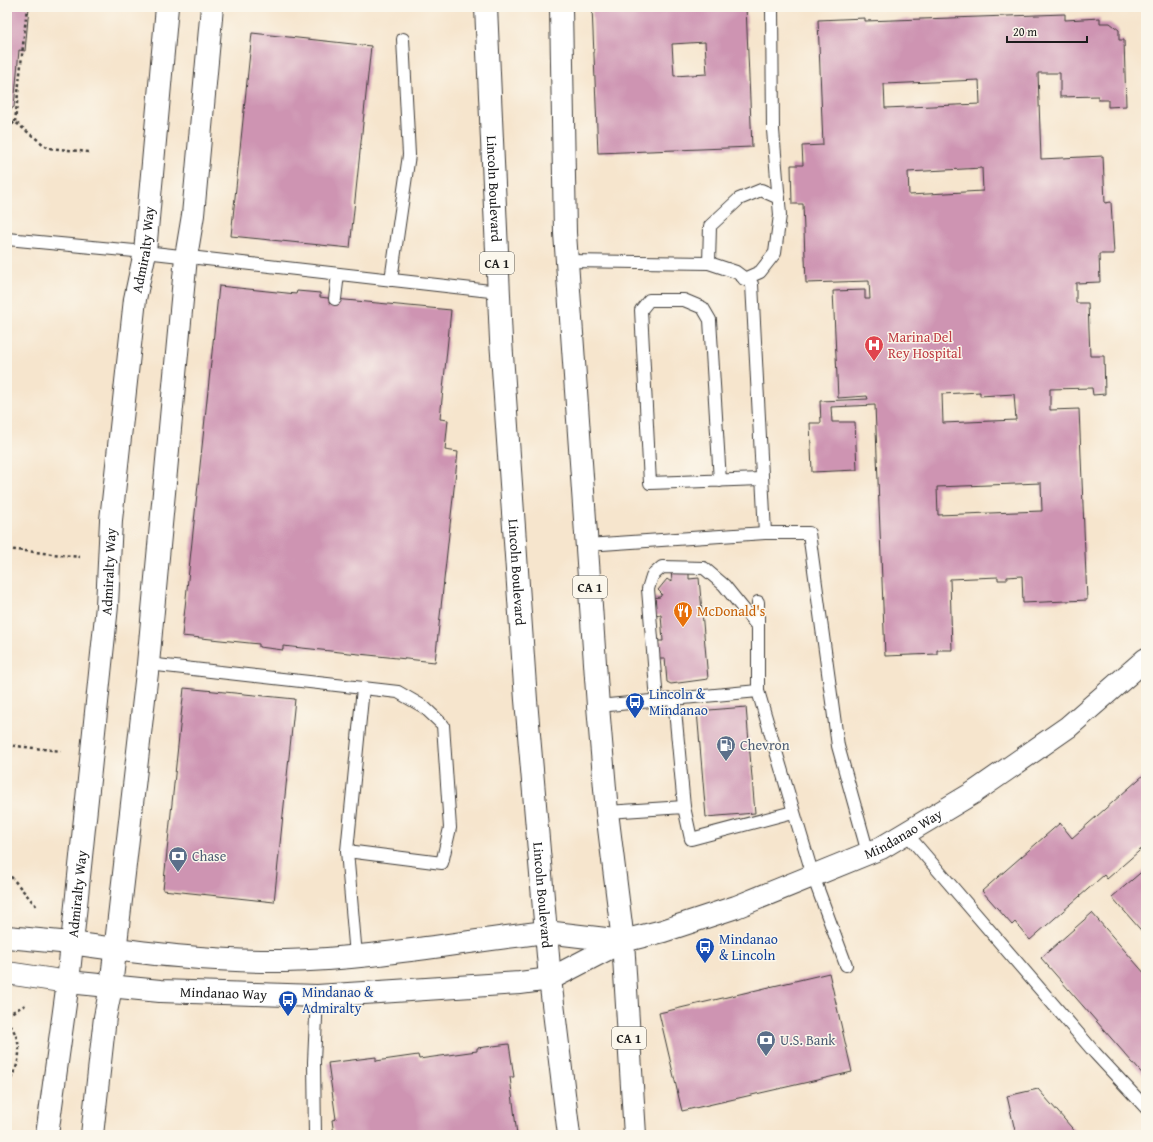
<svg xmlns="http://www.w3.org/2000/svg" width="1153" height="1142" viewBox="0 0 1153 1142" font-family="'Gentium Book Plus',serif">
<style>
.building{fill:#ce94b2;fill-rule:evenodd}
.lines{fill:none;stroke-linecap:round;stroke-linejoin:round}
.service-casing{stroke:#3d3a37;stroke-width:14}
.minor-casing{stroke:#3d3a37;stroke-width:24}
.tertiary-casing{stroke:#3d3a37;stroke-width:24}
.secondary-casing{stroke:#3d3a37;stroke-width:24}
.trunk-casing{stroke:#3d3a37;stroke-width:24}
.path{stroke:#3d3a37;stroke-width:2.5;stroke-dasharray:3 3;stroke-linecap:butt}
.service{stroke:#fff;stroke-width:12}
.minor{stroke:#fff;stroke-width:22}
.tertiary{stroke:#fff;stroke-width:22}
.secondary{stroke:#fff;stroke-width:22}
.trunk{stroke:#fff;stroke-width:22}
.labels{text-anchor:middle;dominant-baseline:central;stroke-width:3;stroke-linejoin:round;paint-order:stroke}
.shield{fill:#fbf7ec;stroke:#5f5e5a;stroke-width:1}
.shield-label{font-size:13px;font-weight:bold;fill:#1c1c1c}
.street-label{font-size:14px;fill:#1c1c1c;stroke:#fbf7ec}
.health-label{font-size:14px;fill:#be3a42;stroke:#fbf7ec;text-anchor:start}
.food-label{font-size:14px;fill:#c56008;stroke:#fbf7ec;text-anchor:start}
.transit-label{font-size:14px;fill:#164399;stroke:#fbf7ec;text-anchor:start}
.service-label{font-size:14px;fill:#4e5e75;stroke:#fbf7ec;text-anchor:start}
</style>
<rect width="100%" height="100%" fill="#fbf7ec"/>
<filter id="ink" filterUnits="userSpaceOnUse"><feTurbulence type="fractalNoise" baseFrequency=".025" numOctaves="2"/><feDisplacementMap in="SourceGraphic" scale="8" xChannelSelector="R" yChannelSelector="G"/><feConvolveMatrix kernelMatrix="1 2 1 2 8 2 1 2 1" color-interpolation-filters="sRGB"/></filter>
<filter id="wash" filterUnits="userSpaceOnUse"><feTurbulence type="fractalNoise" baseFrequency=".012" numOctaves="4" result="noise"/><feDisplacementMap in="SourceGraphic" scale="16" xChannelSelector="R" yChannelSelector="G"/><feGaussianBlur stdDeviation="0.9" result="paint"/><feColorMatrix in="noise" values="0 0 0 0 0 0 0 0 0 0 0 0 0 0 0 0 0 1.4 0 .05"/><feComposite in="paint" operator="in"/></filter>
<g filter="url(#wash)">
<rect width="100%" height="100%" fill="#f6e5cd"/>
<g id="blocks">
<!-- building -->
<g class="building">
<path d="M7 7H29L25 51 19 50 14 107 7 112Z"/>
<path d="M592 7H746L752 147 598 153ZM705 42 707 74 674 76 672 44Z"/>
<path d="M1065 14V20L1100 18V23H1110L1119 30V40H1124L1126 106 1108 107V100H1098V96L1060 97V73H1038L1041 159 1103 156 1105 203 1111 202 1114 254H1099L1100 282 1076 283V303H1088L1090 356H1104L1105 394 1093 395 1092 388 1050 389V410L1079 409 1087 600 1023 603 1022 576 1007 577V580H998V577L950 579 952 650H937V654L885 656 875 405 831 407 832 422H855L857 470 812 472 810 423H821L820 401 868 399 867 396 838 398 833 291 865 290V299H870L869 281 806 283 803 204H792L791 165H803L802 146 823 145 818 20 865 18V21ZM979 80 980 104 885 108 884 84ZM982 168 983 191 909 195 908 172ZM980 392V396L1014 394 1016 420 943 423 942 394ZM1041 483 1042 511 938 515 937 487Z"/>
<path d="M252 33 371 46 350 248 231 236Z"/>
<path d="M219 286 296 294 297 291 320 293V297L335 299 451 310 440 419 448 420 445 450 458 452 435 662 283 646V650L259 647V644L182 636Z"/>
<path d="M689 569V579L699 578 708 679 671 684 667 682 665 658H657L655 641H663L661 615 652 616 651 598 660 597 662 594 658 590 667 579 671 582 672 581 671 570Z"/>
<path d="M184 688 295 699 274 902 163 890Z"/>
<path d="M746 707 755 813 706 817 697 711Z"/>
<path d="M1146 773V845L1107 879 1104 875 1030 940 1015 922 1012 925 982 891 1060 823 1072 838Z"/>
<path d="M1146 868V936L1112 897Z"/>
<path d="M1092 913 1146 975V1078L1041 958Z"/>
<path d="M829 973 852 1072 682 1111 659 1013Z"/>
<path d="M509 1044 514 1077H510L517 1135H334L332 1120 336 1119 328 1063 376 1057V1061L418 1055 419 1059 477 1051V1048Z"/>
<path d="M1038 1089 1078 1135H1016L1007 1096Z"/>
</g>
</g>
</g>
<g filter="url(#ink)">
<use href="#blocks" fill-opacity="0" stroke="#3d3a37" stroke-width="1"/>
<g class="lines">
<!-- service casing -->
<g class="service-casing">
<g id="service">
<path d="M7 239 145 252 499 292"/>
<path d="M568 261 709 263 736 272 752 284 765 533"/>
<path d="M709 263 710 226 739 199 761 190 779 198"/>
<path d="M744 279 760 272 775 253 780 215 773 130 772 7"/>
<path d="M391 280 409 155 403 39"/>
<path d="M335 299 338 274"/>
<path d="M720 481 710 320 703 308 684 300H649L641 310 650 483 761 479"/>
<path d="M587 545 765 533H809L838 746 868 853"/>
<path d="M758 602V691"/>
<path d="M148 664 363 688 398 692 424 707 443 725 450 828 442 863 347 851 363 688"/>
<path d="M674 699 684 807"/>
<path d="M657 701 648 589 652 576 662 567 704 568 724 585 758 627"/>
<path d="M598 706 758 691 813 876 846 965"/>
<path d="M607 812 684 807 691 839 793 812"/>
<path d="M906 833 1095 1053 1146 1108"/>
<path d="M347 851 356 956"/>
<path d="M315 1135 314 1062 317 996"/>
</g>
</g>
<!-- minor casing -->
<g class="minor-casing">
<g id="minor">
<path d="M7 937 71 943"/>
<path d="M7 973 68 982"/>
</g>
</g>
<!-- tertiary casing -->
<g class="tertiary-casing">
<g id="tertiary">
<path d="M71 943C142 953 213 962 285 961 371 959 460 942 546 932"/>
<path id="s1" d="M68 982 160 991 317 996 520 983 550 979"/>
<path id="s2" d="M47 1135 68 982 76 905 107 606 111 520 135 299 145 252 167 7"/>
<path d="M92 1135 105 1017 111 987 148 664 186 257 193 215 212 7"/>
</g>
</g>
<!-- secondary casing -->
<g class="secondary-casing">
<g id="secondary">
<path d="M546 932 623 941"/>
<path id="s3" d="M550 979 623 941 663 931 736 907 881 848 973 793 1068 727 1146 659"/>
</g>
</g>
<!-- trunk casing -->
<g class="trunk-casing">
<g id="trunk">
<path id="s4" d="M486 7 501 340 526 700 550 979 569 1135"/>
<path d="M561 7 565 233 598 706 607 812 623 941 635 1135"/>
</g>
</g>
<!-- path -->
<g class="path">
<path d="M15 122 27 7"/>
<path d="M7 128 15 122 48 148 89 152"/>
<path d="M7 549 80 557"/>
<path d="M7 745 61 751"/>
<path d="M7 872 37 907"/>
<path d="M7 1015 27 1004"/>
<path d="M7 1020C24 1043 22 1062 7 1085"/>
</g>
<!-- service -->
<use href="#service" class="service"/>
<!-- minor -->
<use href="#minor" class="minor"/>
<!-- tertiary -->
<use href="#tertiary" class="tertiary"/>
<!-- secondary -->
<use href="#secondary" class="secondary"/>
<!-- trunk -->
<use href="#trunk" class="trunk"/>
</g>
</g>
<!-- icons -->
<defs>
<g id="hospital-pin" transform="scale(1)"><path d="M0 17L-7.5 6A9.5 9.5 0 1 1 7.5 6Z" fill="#e0444e" stroke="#fbf7ec"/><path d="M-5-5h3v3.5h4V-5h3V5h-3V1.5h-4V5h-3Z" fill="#fff"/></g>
<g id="restaurant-pin" transform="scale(1)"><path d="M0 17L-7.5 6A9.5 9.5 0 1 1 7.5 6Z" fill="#e8710a" stroke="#fbf7ec"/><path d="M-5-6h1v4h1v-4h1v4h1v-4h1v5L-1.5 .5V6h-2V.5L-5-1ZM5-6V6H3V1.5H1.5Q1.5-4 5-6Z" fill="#fff"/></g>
<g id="bus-pin" transform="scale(1)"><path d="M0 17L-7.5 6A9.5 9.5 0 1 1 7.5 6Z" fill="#1a4fb4" stroke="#fbf7ec"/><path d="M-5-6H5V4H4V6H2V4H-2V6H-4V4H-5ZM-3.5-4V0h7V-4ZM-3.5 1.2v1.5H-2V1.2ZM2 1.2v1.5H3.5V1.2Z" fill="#fff"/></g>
<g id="fuel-pin" transform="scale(1)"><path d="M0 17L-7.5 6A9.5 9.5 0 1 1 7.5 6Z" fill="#5c6f8a" stroke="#fbf7ec"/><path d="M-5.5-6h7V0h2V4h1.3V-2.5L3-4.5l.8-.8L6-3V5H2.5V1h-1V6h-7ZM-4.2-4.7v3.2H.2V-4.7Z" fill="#fff"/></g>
<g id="bank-pin" transform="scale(1)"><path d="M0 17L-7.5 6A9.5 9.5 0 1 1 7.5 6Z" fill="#5c6f8a" stroke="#fbf7ec"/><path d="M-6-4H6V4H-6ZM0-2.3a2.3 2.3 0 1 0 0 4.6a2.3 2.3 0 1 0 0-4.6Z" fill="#fff"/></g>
</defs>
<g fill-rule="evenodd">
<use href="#hospital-pin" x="874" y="345"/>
<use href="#restaurant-pin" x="683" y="611"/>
<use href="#bus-pin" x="635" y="702"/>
<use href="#fuel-pin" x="726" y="745"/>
<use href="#bank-pin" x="178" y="856"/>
<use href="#bus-pin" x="705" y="947"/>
<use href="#bus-pin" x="288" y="1000"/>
<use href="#bank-pin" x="766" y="1040"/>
</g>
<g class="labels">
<!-- shield labels -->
<g class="shield">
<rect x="480" y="252" width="34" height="22" rx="3"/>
<rect x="573" y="576" width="34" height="22" rx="3"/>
<rect x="612" y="1027" width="34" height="22" rx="3"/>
</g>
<g class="shield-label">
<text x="497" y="263">CA 1</text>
<text x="590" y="587">CA 1</text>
<text x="629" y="1038">CA 1</text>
</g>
<!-- street labels -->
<g class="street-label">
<text stroke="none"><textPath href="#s4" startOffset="182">Lincoln Boulevard</textPath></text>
<text stroke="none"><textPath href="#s2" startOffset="891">Admiralty Way</textPath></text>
<text stroke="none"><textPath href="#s2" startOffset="567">Admiralty Way</textPath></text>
<text stroke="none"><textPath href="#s4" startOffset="566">Lincoln Boulevard</textPath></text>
<text stroke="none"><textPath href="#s3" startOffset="383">Mindanao Way</textPath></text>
<text stroke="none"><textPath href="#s2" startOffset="243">Admiralty Way</textPath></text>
<text stroke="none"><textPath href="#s4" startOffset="890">Lincoln Boulevard</textPath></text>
<text stroke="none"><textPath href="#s1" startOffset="156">Mindanao Way</textPath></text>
</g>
<!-- health labels -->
<g class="health-label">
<text x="888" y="337">Marina Del<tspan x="888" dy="16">Rey Hospital</tspan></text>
</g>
<!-- food labels -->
<g class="food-label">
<text x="697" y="611">McDonald's</text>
</g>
<!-- transit labels -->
<g class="transit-label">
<text x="649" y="694">Lincoln &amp;<tspan x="649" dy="16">Mindanao</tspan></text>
<text x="719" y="939">Mindanao<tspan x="719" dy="16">&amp; Lincoln</tspan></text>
<text x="302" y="992">Mindanao &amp;<tspan x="302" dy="16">Admiralty</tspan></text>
</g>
<!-- service labels -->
<g class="service-label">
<text x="740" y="745">Chevron</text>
<text x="192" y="856">Chase</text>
<text x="780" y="1040">U.S. Bank</text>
</g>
</g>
<!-- margin -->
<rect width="1153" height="1142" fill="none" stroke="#fbf7ec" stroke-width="24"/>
<!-- scale -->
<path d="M1007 36v6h80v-6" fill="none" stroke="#1c1c1c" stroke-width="2"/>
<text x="1013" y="36" font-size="12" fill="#1c1c1c" stroke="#fbf7ec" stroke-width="3" paint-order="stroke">20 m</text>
</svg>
